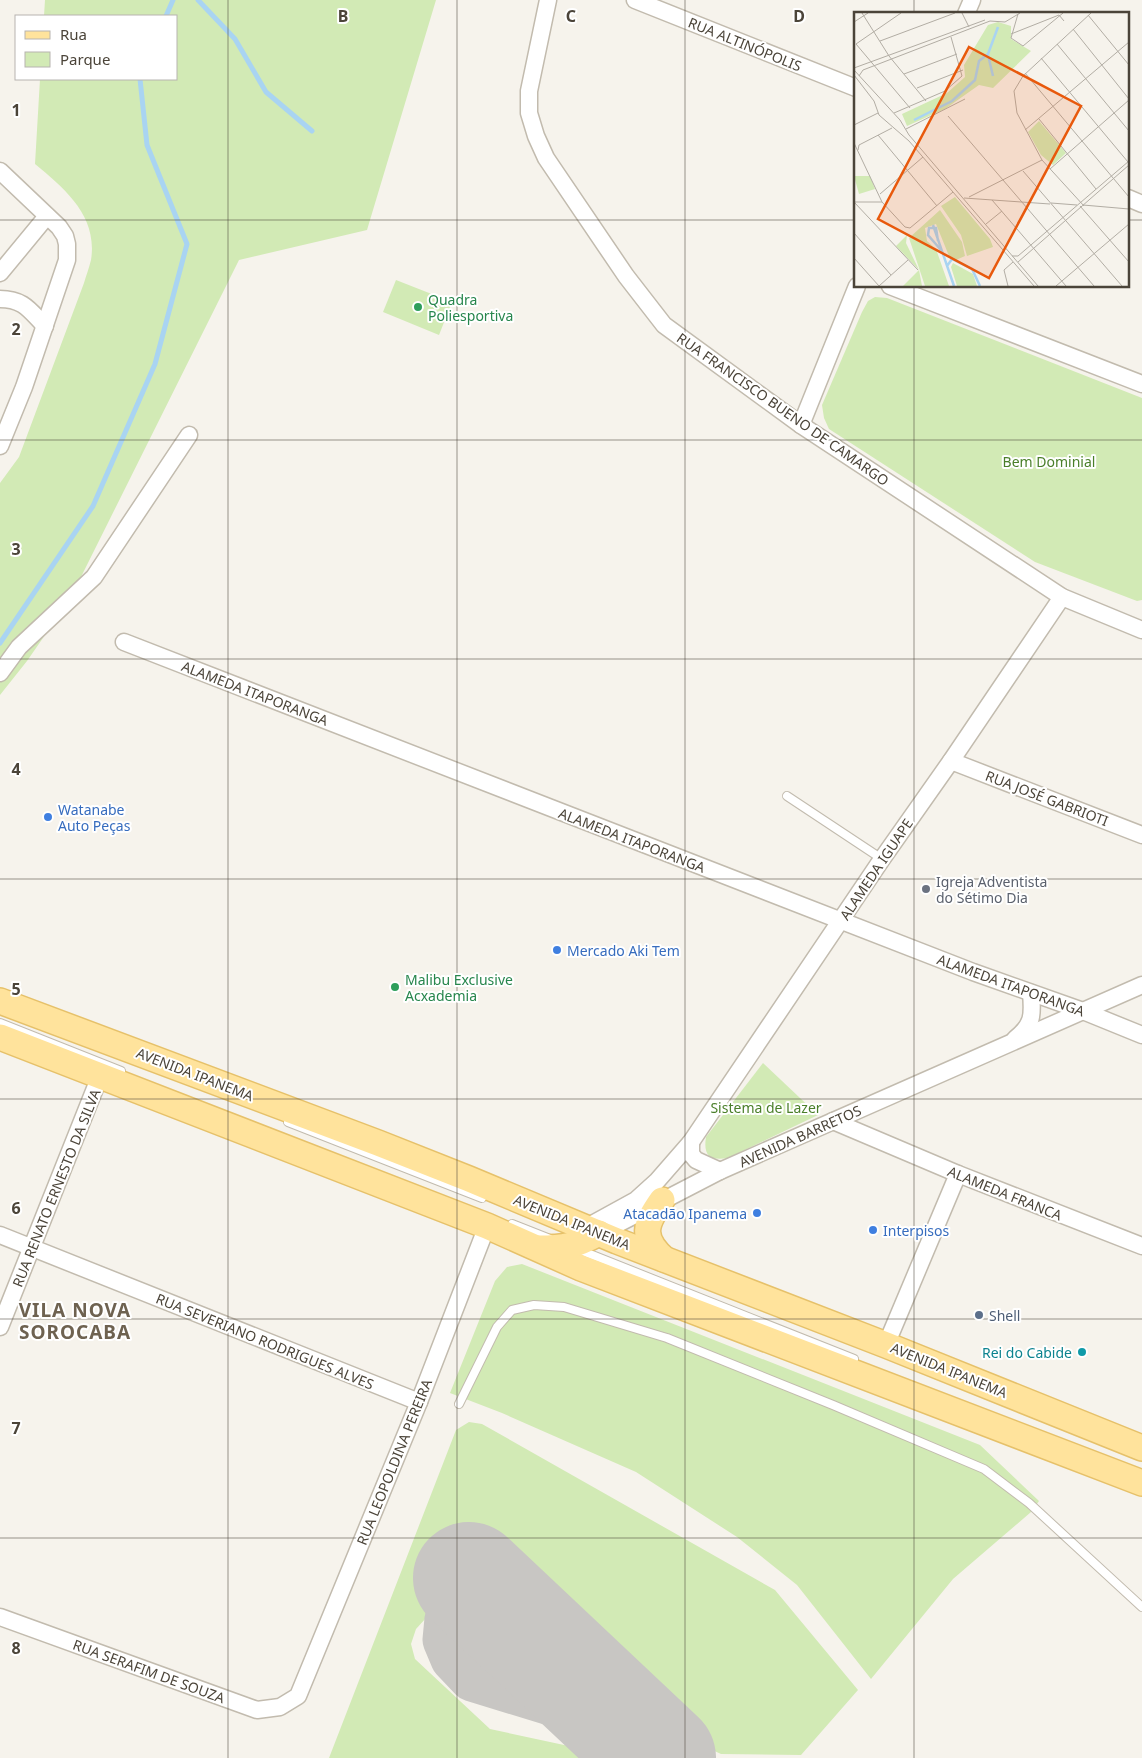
<svg xmlns="http://www.w3.org/2000/svg" width="1142" height="1758" viewBox="0 0 1142 1758" font-family="'Noto Sans',sans-serif">
<style>
.green{fill:#d2eab5}
.lines{fill:none;stroke-linecap:round;stroke-linejoin:round}
.stream{stroke:#a9d4f2;stroke-width:5}
.taxiway{stroke:#c8c6c3;stroke-width:45}
.runway{stroke:#c8c6c3;stroke-width:112}
.service-casing{stroke:#c2bbae;stroke-width:10}
.minor-casing{stroke:#c2bbae;stroke-width:19}
.primary-casing{stroke:#e6c16a;stroke-width:28}
.service{stroke:#fff;stroke-width:8}
.minor{stroke:#fff;stroke-width:16}
.primary{stroke:#ffe39c;stroke-width:25}
.grid{fill:none;stroke:#4b4439;stroke-width:1;stroke-opacity:0.55}
.leisure-dot{fill:#2e9e5b;stroke:#fff;stroke-width:2}
.shop-dot{fill:#3f7fe0;stroke:#fff;stroke-width:2}
.worship-dot{fill:#6b7280;stroke:#fff;stroke-width:2}
.service-dot{fill:#5c6f8a;stroke:#fff;stroke-width:2}
.culture-dot{fill:#0f9aa8;stroke:#fff;stroke-width:2}
.labels{text-anchor:middle;dominant-baseline:central;stroke-width:4;stroke-linejoin:round;paint-order:stroke}
.street-label{font-size:14px;fill:#4b4439;stroke:#fff}
.leisure-label{font-size:14px;fill:#27864d;stroke:#fff;text-anchor:start}
.park-label{font-size:14px;fill:#4a7f2a;stroke:#fff}
.shop-label{font-size:14px;fill:#366cbe;stroke:#fff;text-anchor:start}
.worship-label{font-size:14px;fill:#5b616d;stroke:#fff;text-anchor:start}
.service-label{font-size:14px;fill:#4e5e75;stroke:#fff;text-anchor:start}
.culture-label{font-size:14px;fill:#0d838f;stroke:#fff;text-anchor:end}
.district-label{font-size:19px;font-weight:bold;letter-spacing:1px;fill:#6e6250;stroke:#fff}
.inset-river{fill:none;stroke:#a9d4f2;stroke-width:2.5}
.inset-road{fill:none;stroke:#b2ada4;stroke-width:1}
.view{fill:#e8590c;fill-opacity:0.15;stroke:#e8590c;stroke-width:2.5}
.inset-edge{fill:none;stroke:#4b4439;stroke-width:2.5}
.grid-label{font-size:16px;text-anchor:middle;font-weight:bold;fill:#4b4439;stroke:#fff;stroke-width:4;stroke-linejoin:round;paint-order:stroke}
</style>
<rect width="100%" height="100%" fill="#f6f3ec"/>
<!-- green -->
<g class="green">
<path d="M45 0H436L367 230 239 260 70 599 27 661 0 695V483L19 457 84 283C86 276 89 268 91 260 98 216 65 189 35 164L40 79H176V16H44Z"/>
<path d="M396 280 452 302 439 335 383 312Z"/>
<path d="M875 297 887 298 1142 398V600L1137 601 1035 562 829 429 824 418 822 405 862 312 868 301Z"/>
<path d="M763 1063 818 1115 728 1158C710 1161 703 1156 706 1137Z"/>
<path d="M522 1264 980 1445 1039 1501 1031 1512 953 1579 871 1679 797 1585 737 1537 636 1472 502 1413 450 1393 495 1281 507 1267Z"/>
<path d="M469 1422 482 1424 775 1590 858 1690 801 1755 721 1754 695 1742 664 1723 484 1554 416 1629 411 1644 415 1659 490 1729 592 1751 599 1758H329L456 1430Z"/>
</g>
<g class="lines">
<!-- stream -->
<g class="stream">
<path d="M198 0 235 39 266 92 312 131"/>
<path d="M166 16 173 0"/>
<path d="M0 643 93 506 155 364 187 244 147 145 140 79"/>
</g>
<!-- taxiway -->
<path class="taxiway" d="M580 1683 529 1609 502 1591 479 1588 461 1598 447 1619 445 1640 453 1659 472 1679 596 1717 638 1737"/>
<!-- runway -->
<path class="runway" d="M469 1578 660 1758"/>
<!-- service casing -->
<g class="service-casing">
<g id="service">
<path d="M787 796 882 859"/>
<path d="M0 1023 121 1071"/>
<path d="M288 1122 482 1198"/>
<path d="M512 1224 550 1239"/>
<path d="M577 1249 854 1359"/>
<path d="M459 1404 497 1327 512 1310 534 1305 564 1307 667 1338 833 1405 984 1469 1029 1503 1142 1607"/>
</g>
</g>
<!-- minor casing -->
<g class="minor-casing">
<g id="minor">
<path d="M548 0 529 91V113L536 136 546 158 626 276 664 325 801 425 1062 597 1142 630"/>
<path d="M635 0 856 88"/>
<path d="M966 14 972 0"/>
<path d="M0 171 59 227 65 236 67 244V260L24 387 0 446"/>
<path d="M1128 198 1142 204"/>
<path d="M0 273 47 216"/>
<path d="M890 286 1142 384"/>
<path d="M0 299C24 299 30 311 45 326"/>
<path d="M801 425 857 286"/>
<path d="M124 642 973 972 1083 1011 1142 1035"/>
<path d="M0 673 19 647 94 577 189 435"/>
<path d="M951 761 1142 835"/>
<path d="M1015 1039C1033 1025 1033 1015 1031 993"/>
<path d="M833 1121 958 1174 1142 1246"/>
<path d="M691 1142V1154L696 1160 720 1171"/>
<path d="M585 1228 636 1200 657 1181 691 1142 882 859 951 761 1062 597"/>
<path d="M610 1228 720 1171 1142 985"/>
<path d="M0 1235 419 1402"/>
<path d="M0 1327 100 1076"/>
<path d="M886 1345 958 1174"/>
<path d="M0 1617 257 1710 280 1707 298 1696 419 1402 487 1226"/>
</g>
</g>
<!-- primary casing -->
<g class="primary-casing">
<g id="primary">
<path d="M0 1001 378 1143 469 1179 617 1241 886 1345 1142 1448"/>
<path d="M0 1037 487 1226 581 1268 1142 1483"/>
<path d="M662 1200C645 1224 640 1237 664 1259"/>
<path d="M538 1248C565 1248 575 1246 599 1233"/>
</g>
</g>
<!-- service -->
<use href="#service" class="service"/>
<!-- minor -->
<use href="#minor" class="minor"/>
<!-- primary -->
<use href="#primary" class="primary"/>
</g>
<!-- grid -->
<path class="grid" d="M228 0V1758M457 0V1758M685 0V1758M914 0V14M0 220H856M1128 220H1142M914 286V1758M0 440H1142M0 659H1142M0 879H1142M0 1099H1142M0 1319H1142M0 1538H1142"/>
<!-- markers -->
<g class="leisure-dot">
<circle cx="418" cy="307" r="5"/>
<circle cx="395" cy="987" r="5"/>
</g>
<g class="shop-dot">
<circle cx="48" cy="817" r="5"/>
<circle cx="557" cy="950" r="5"/>
<circle cx="757" cy="1213" r="5"/>
<circle cx="873" cy="1230" r="5"/>
</g>
<circle class="worship-dot" cx="926" cy="889" r="5"/>
<circle class="service-dot" cx="979" cy="1315" r="5"/>
<circle class="culture-dot" cx="1082" cy="1352" r="5"/>
<g class="labels">
<!-- street labels -->
<g class="street-label">
<text transform="translate(745 44) rotate(22)">RUA ALTINÓPOLIS</text>
<text transform="translate(783 409) rotate(35)">RUA FRANCISCO BUENO DE CAMARGO</text>
<text transform="translate(255 693) rotate(21)">ALAMEDA ITAPORANGA</text>
<text transform="translate(1047 798) rotate(21)">RUA JOSÉ GABRIOTI</text>
<text transform="translate(632 840) rotate(21)">ALAMEDA ITAPORANGA</text>
<text transform="translate(876 869) rotate(-56)">ALAMEDA IGUAPE</text>
<text transform="translate(1011 985) rotate(20)">ALAMEDA ITAPORANGA</text>
<text transform="translate(195 1074) rotate(21)">AVENIDA IPANEMA</text>
<text transform="translate(800 1136) rotate(-24)">AVENIDA BARRETOS</text>
<text transform="translate(56 1188) rotate(-68)">RUA RENATO ERNESTO DA SILVA</text>
<text transform="translate(1005 1193) rotate(22)">ALAMEDA FRANCA</text>
<text transform="translate(572 1222) rotate(22)">AVENIDA IPANEMA</text>
<text transform="translate(265 1341) rotate(22)">RUA SEVERIANO RODRIGUES ALVES</text>
<text transform="translate(949 1370) rotate(22)">AVENIDA IPANEMA</text>
<text transform="translate(394 1462) rotate(-68)">RUA LEOPOLDINA PEREIRA</text>
<text transform="translate(149 1671) rotate(20)">RUA SERAFIM DE SOUZA</text>
</g>
<!-- leisure labels -->
<g class="leisure-label">
<text x="428" y="299">Quadra<tspan x="428" dy="16">Poliesportiva</tspan></text>
<text x="405" y="979">Malibu Exclusive<tspan x="405" dy="16">Acxademia</tspan></text>
</g>
<!-- park labels -->
<g class="park-label">
<text x="1049" y="461">Bem Dominial</text>
<text x="766" y="1107">Sistema de Lazer</text>
</g>
<!-- shop labels -->
<g class="shop-label">
<text x="58" y="809">Watanabe<tspan x="58" dy="16">Auto Peças</tspan></text>
<text x="567" y="950">Mercado Aki Tem</text>
<text x="747" y="1213" text-anchor="end">Atacadão Ipanema</text>
<text x="883" y="1230">Interpisos</text>
</g>
<!-- worship labels -->
<g class="worship-label">
<text x="936" y="881">Igreja Adventista<tspan x="936" dy="16">do Sétimo Dia</tspan></text>
</g>
<!-- service labels -->
<g class="service-label">
<text x="989" y="1315">Shell</text>
</g>
<!-- culture labels -->
<g class="culture-label">
<text x="1072" y="1352">Rei do Cabide</text>
</g>
<!-- district labels -->
<g class="district-label">
<text x="75" y="1310">VILA NOVA<tspan x="75" dy="22">SOROCABA</tspan></text>
</g>
</g>
<!-- overview -->
<g transform="translate(854 12)">
<rect width="275" height="275" fill="#f6f3ec"/>
<path d="M144 10 157 14V27L177 39 139 76 125 73 91 97 53 114 48 102 93 81 111 65 110 53 134 13ZM185 109 212 141 199 153 187 143 174 120ZM0 164H16L21 177 5 182ZM101 185 136 227 139 235 113 244 107 223 87 194ZM86 198 108 230 111 244 102 248 95 244 82 212 71 216 73 229 82 237 95 274H71L55 226ZM53 223 52 231 65 258 68 274H49L65 258 42 234ZM99 251 119 262 123 274H103L97 255Z" fill="#d2eab5"/>
<path class="inset-river" d="M134 43 139 64M60 108 98 89 121 68 125 49 134 42 144 15M79 213 100 274M84 229 82 216H75L74 223 87 238M93 254 98 247 118 257 126 274"/>
<path class="inset-road" d="M8 1 35 44 72 89M47 1 2 32 56 96M108 1 115 15M164 2 157 26 169 34 209 1M234 3 275 53M0 10 14 1M219 17 275 87M157 22 205 3 210 9M26 29 101 1M203 32 275 119M187 46 274 150M0 56 131 8M0 58 46 108 55 123 184 274M171 61 275 185M50 62 103 42M0 63 20 89 25 103 55 129 180 274M5 64 9 58 136 9 151 10 166 1M63 76 109 58M40 101 91 79 108 64 97 25M94 104 240 274M185 107 242 177M0 113 24 101M52 117 111 87M171 118 275 30M24 123 83 194M0 131 28 190 51 215 56 216 99 180M4 138 5 133 38 116M196 157 275 88M169 159 268 274M26 182 69 145M115 185 188 148M110 186 196 192M138 188 212 274M0 190 64 258M1 190H28M197 191 223 193M229 193 275 197M226 194 275 250M230 194 188 148 163 101 160 79 169 64 237 1M132 212 148 199M0 221 37 263M158 244H164L275 149M0 246 25 274M164 250 275 153M25 274 54 248M154 274 150 258 159 250M202 274 275 212"/>
<path class="view" d="M115 35 227 94 135 266 24 207Z"/>
<rect width="275" height="275" class="inset-edge"/>
</g>
<g class="grid-label">
<text x="343" y="22">B</text>
<text x="571" y="22">C</text>
<text x="799" y="22">D</text>
<text x="16" y="116">1</text>
<text x="16" y="335">2</text>
<text x="16" y="555">3</text>
<text x="16" y="775">4</text>
<text x="16" y="995">5</text>
<text x="16" y="1214">6</text>
<text x="16" y="1434">7</text>
<text x="16" y="1654">8</text>
</g>
<!-- legend -->
<rect x="15" y="15" width="162" height="65" fill="#ffffff" stroke="#b7b4b0"/>
<rect x="25" y="31" width="25" height="8" fill="#ffe39c" stroke="#b7b4b0"/>
<text x="60" y="40" font-size="15" fill="#4b4439">Rua</text>
<rect x="25" y="52" width="25" height="15" fill="#d2eab5" stroke="#b7b4b0"/>
<text x="60" y="65" font-size="15" fill="#4b4439">Parque</text>
</svg>
